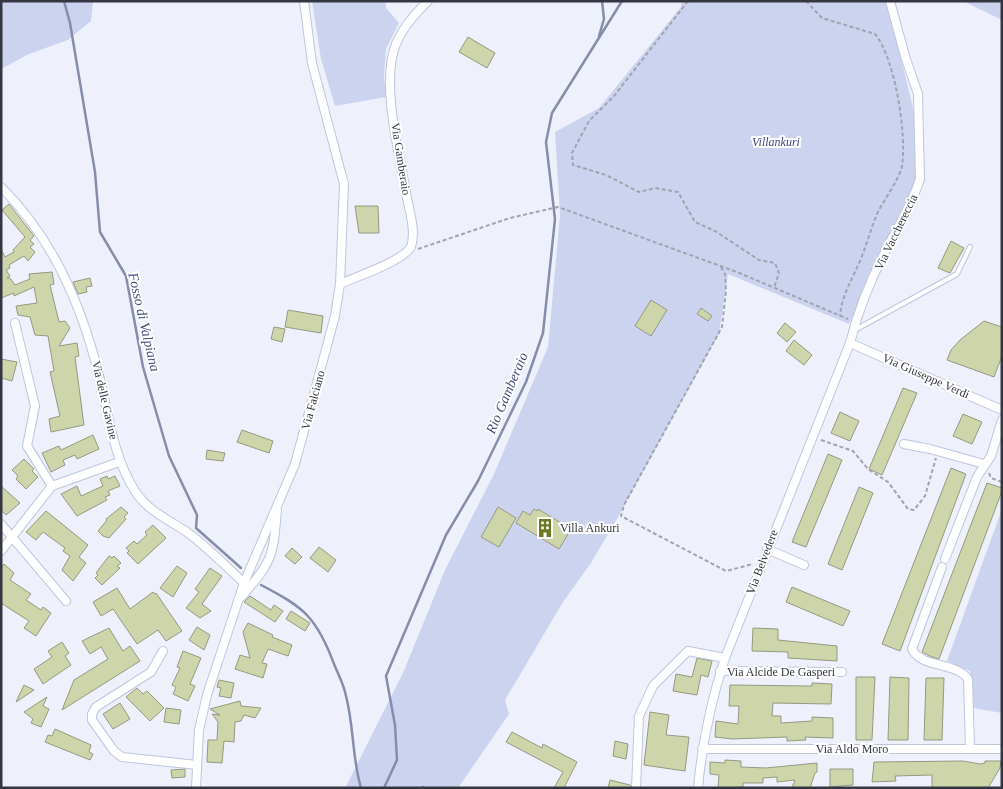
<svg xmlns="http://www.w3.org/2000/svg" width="1003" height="789" viewBox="0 0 1003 789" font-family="'Times New Roman',serif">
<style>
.green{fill:#ccd3ee}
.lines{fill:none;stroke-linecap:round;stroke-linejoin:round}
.stream{stroke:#858dab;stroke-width:2.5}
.building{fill:#ced5ab;stroke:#959980}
.lane-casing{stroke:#bec5de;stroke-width:6}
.street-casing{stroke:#bec5de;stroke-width:10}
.path{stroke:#a1a4af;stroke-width:2;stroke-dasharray:4 2.5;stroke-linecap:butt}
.lane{stroke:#fff;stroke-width:4}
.street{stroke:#fff;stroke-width:8}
.labels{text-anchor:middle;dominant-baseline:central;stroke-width:4;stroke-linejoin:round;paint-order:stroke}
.park-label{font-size:12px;font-style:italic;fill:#3e477b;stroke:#fff}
.street-label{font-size:12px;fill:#343741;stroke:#fff}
.poi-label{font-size:12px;fill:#343741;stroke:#fff;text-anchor:start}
.water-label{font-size:14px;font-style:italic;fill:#434d81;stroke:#fff}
</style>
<rect width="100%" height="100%" fill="#eef1fc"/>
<!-- green -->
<g class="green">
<path d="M1 1H93L91 21 68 40 29 54 1 69Z"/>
<path d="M312 1H385L386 8 399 23 386 49 384 76 386 97 335 106 321 59Z"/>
<path d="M681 1H887L917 124 916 179 849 324 728 274 719 334 618 517 591 563 563 602 505 700 509 714 458 788H345L403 673 445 570 494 474 548 347 560 215 555 132 599 108 681 7Z"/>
<path d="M963 1H1002V20Z"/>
<path d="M1002 509V713L973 708 970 671 947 661Z"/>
</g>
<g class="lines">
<!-- stream -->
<g class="stream">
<path d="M64 1 70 23 95 172 100 232 126 276 143 367 169 456 197 515 196 528 241 568"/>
<path d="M599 36 604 19 602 1"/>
<path d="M261 585C304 607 317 618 334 664 338 674 344 685 346 696 354 726 352 758 361 788"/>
<path d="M423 787 425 788"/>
<path d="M384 788 397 760 395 725 386 676 446 535 478 481 526 382 543 333 555 219 546 142 552 113 622 1"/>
</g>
</g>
<!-- building -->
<g class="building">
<path d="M468 37 495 53 487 68 459 52Z"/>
<path d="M9 204 34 236 30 240 34 244 30 247 35 252 28 261 24 256 9 265 10 268 6 270 10 276 7 278H10L15 285 30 279 29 274 52 272 54 284 50 285 59 322 65 321 70 328 59 346 77 343 79 356 75 357 84 425 51 432 49 419 60 416 50 372 54 371 48 336 35 335 30 317 18 315 16 306 37 303 34 287 14 296V293L1 298V249L5 257 14 252 13 250 25 237 2 210Z"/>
<path d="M355 206H378L379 233H359Z"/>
<path d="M951 241 964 248 950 273 938 268Z"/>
<path d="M90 278 92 286 86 287 87 292 78 294 73 282Z"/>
<path d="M651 300 667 310 651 336 635 326Z"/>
<path d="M701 308 712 316 708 321 697 314Z"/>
<path d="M288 310 323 316 321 333 285 327Z"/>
<path d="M984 321 1002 327V356L994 377 947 360 951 350 960 340Z"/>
<path d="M785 323 796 332 787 342 777 333Z"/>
<path d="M274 327 285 329 282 342 271 339Z"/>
<path d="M794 340 812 355 804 365 786 351Z"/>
<path d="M1 359 17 362 12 381 1 378Z"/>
<path d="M903 388 917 393 882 475 869 469Z"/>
<path d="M840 412 859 421 850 441 831 433Z"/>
<path d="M963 414 982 422 972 444 953 436Z"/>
<path d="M242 430 273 441 269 453 237 442Z"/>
<path d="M93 435 99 449 77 459 75 455 63 460 65 465 51 472 42 453 59 446 61 450Z"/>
<path d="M207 450 225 453 223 461 206 459Z"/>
<path d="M828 454 842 460 806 547 792 542Z"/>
<path d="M24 459 34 469 32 471 38 477 26 489 16 479 18 476 12 470Z"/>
<path d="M951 468 966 474 900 651 882 644Z"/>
<path d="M107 476 108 479 115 476 120 486 108 491 110 495 105 497 107 500 77 516 61 494 77 486 81 496 103 486 100 479Z"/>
<path d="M987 483 1002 488V491L939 659 932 657 922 652Z"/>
<path d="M1 486 20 503 6 515 1 510Z"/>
<path d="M859 487 873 493 842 570 828 564Z"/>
<path d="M121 507 128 513 124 517 126 519 109 538 103 536 98 531 107 520 106 519Z"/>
<path d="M498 507 516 518 499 547 481 537Z"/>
<path d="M534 509 537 511 538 509 561 523 559 525 570 531 559 549 516 523 523 511 530 515Z"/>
<path d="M46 511 88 545 79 557 86 563 73 581 62 570 70 556 63 551 65 548 43 532 36 540 26 532Z"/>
<path d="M153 525 166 538 138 564 127 553 129 551 126 548 134 541 137 544 147 535 145 532Z"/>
<path d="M319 547 336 560 328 572 310 558Z"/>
<path d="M292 548 302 557 295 564 285 556Z"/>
<path d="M109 556 112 558 114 556 121 563 117 566 120 568 102 585 95 578 98 575 96 573Z"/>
<path d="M4 564 14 573 10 580 31 594 26 600 41 610 43 607 51 613 36 636 24 628 29 621 1 603V568Z"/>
<path d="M177 566 187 573 173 597 160 588Z"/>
<path d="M210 568 222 576 202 604 211 611 200 618 186 608 199 592 195 589Z"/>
<path d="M792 587 850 611 843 626 786 602Z"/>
<path d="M117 588 130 609 153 592 155 594 156 593 182 631 166 641 158 630 137 644 113 609 101 616 93 602Z"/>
<path d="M250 596 271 610 274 605 283 611 275 622 244 602Z"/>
<path d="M291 611 310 623 305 631 286 619Z"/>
<path d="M248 623 273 635 272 637 292 645 288 656 268 649 262 663 267 664 263 678 235 669 240 655 250 658 243 632Z"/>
<path d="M197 627 210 635 204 650 189 640Z"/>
<path d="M109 628 123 651 130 646 140 661 62 710 74 680 108 659 101 647 90 654 82 641Z"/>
<path d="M753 628 778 629V640L837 646V661L788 658V652L752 651Z"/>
<path d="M62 642 69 653 65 656 71 665 43 684 34 669 52 657 48 651Z"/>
<path d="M183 651 201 658 190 684 195 686 188 701 173 694 176 687 172 685 180 668 177 667Z"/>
<path d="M697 658 712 661 708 677 701 675 697 695 673 691 676 674 692 677Z"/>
<path d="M856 677H875L872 740H856Z"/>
<path d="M890 677 909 678 908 740H888Z"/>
<path d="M926 678H944L942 740H924Z"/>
<path d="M219 680 234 683 231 698 219 696 221 688 217 687Z"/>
<path d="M812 683 832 684 831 704 773 703 772 716H781V723L812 721V717L833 718V738L805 737 806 740 787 741V737L732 739 715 737 716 721 738 724 739 706H729L730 685 812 686Z"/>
<path d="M24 685 34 690 16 702Z"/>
<path d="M137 688 143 694 147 691 164 708 150 721 126 697Z"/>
<path d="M47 697 43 706 49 709 41 727 31 723 33 719 24 712Z"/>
<path d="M240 701 241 706 261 708 255 718 244 715 241 721 235 722 234 742 224 741 222 763 207 762 208 740H217L218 722 212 714 220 715 210 709Z"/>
<path d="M120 703 130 719 113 729 103 714Z"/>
<path d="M166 708 181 710 179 724 164 722Z"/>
<path d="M650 712 669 715 666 735 689 737 685 771 644 765Z"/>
<path d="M55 729 91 745 89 752 93 754 90 760 45 742 48 735 52 736Z"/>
<path d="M512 732 542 748 543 744 577 762 564 788H554L563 772 506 742Z"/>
<path d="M615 741 628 744 626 759 613 756Z"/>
<path d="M725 760 741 761V767L766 768 817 763V772L815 773 810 788H792L795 780 777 782V777L763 778V783H743V787L718 788 719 775 710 774V762L725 763Z"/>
<path d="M963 761 980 764 985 763V761H1001L1000 768 988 788H932V775L895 776 896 781 872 782 874 762Z"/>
<path d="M185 769V777L172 778 171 770Z"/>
<path d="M830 769H853V785L830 787Z"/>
<path d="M610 780 630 785V788H608Z"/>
</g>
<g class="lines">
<!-- lane casing -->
<g class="lane-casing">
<path id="lane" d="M855 330 957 274 970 247"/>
</g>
<!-- street casing -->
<g class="street-casing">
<g id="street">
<path d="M1 187C54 239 83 308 100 380 110 419 113 456 135 491 148 512 172 521 191 535 210 550 227 567 244 583"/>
<path d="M340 284C358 276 401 262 411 247 416 232 410 213 407 198 400 156 380 83 396 44 403 27 415 14 428 1"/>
<path d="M15 323 35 406 27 446 52 486"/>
<path d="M850 343 1002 410"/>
<path d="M904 444 930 449 984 464"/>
<path d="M1 524 66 601"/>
<path d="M767 549 804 565"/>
<path d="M1 551 52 486 119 462"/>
<path d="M945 559 977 477 991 456 1002 420"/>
<path d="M942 567 912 649C922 669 955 661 968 679L970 749"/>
<path d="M242 596C273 561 273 556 277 510"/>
<path d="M163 651 151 672 96 707 92 714V720L114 751 122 757 197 765"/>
<path d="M720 671 842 672"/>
<path d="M702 749H1002"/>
<path d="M196 788 199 730 207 695 244 583 295 464 335 316 340 284 344 184 312 63 304 1"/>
<path d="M636 788 639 716 653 686 688 651 725 658"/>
<path d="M698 788C702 743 711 701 725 658L850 343C858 311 870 281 885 252 897 228 912 205 920 179L918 94 905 56 890 1"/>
</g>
</g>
<!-- path -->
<g class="path">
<path d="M688 1 614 96 589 121 572 153 573 165 606 175 639 192 655 188 678 192 695 222 715 231 759 260 775 263 779 273 774 288"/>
<path d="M806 1 822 18 875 34C895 58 907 135 902 166 900 177 885 199 879 210 872 224 868 241 862 256 854 277 842 293 840 316"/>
<path d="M418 249 510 218 558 207 737 272 848 319"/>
<path d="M721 267 725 274 726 291 722 327 624 505 621 516 726 571 753 564"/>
<path d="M821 440 853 451 868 469 888 482 908 509 914 510 925 496 936 458"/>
<path d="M989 473 991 478 1002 482"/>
</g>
<!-- lane -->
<use href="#lane" class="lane"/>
<!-- street -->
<use href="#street" class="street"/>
</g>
<!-- icons -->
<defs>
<g id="building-bare" transform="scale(1.5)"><path d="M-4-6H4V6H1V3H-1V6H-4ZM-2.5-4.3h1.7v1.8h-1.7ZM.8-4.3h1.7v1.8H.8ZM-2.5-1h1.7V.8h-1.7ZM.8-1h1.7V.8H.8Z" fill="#6f7822" stroke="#fff" stroke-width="2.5" paint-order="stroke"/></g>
</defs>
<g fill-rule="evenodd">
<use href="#building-bare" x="545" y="528"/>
</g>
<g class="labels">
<!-- park labels -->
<g class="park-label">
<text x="776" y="142">Villankuri</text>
</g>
<!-- street labels -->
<g class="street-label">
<text transform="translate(401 159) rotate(81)">Via Gamberaio</text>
<text transform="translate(896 232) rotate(-64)">Via Vacchereccia</text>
<text transform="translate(926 376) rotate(24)">Via Giuseppe Verdi</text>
<text transform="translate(105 400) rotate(77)">Via delle Gavine</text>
<text transform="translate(313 400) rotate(-75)">Via Falciano</text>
<text transform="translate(762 562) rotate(-69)">Via Belvedere</text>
<text x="781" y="672">Via Alcide De Gasperi</text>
<text x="852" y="749">Via Aldo Moro</text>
</g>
<!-- poi labels -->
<g class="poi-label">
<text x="560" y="528">Villa Ankuri</text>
</g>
<!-- water labels -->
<g class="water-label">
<text transform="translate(144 322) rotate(77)">Fosso di Valpiana</text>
<text transform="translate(507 393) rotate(-67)">Rio Gamberaio</text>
</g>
</g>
<!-- border -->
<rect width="1003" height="789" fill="none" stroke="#343741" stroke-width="5"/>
</svg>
